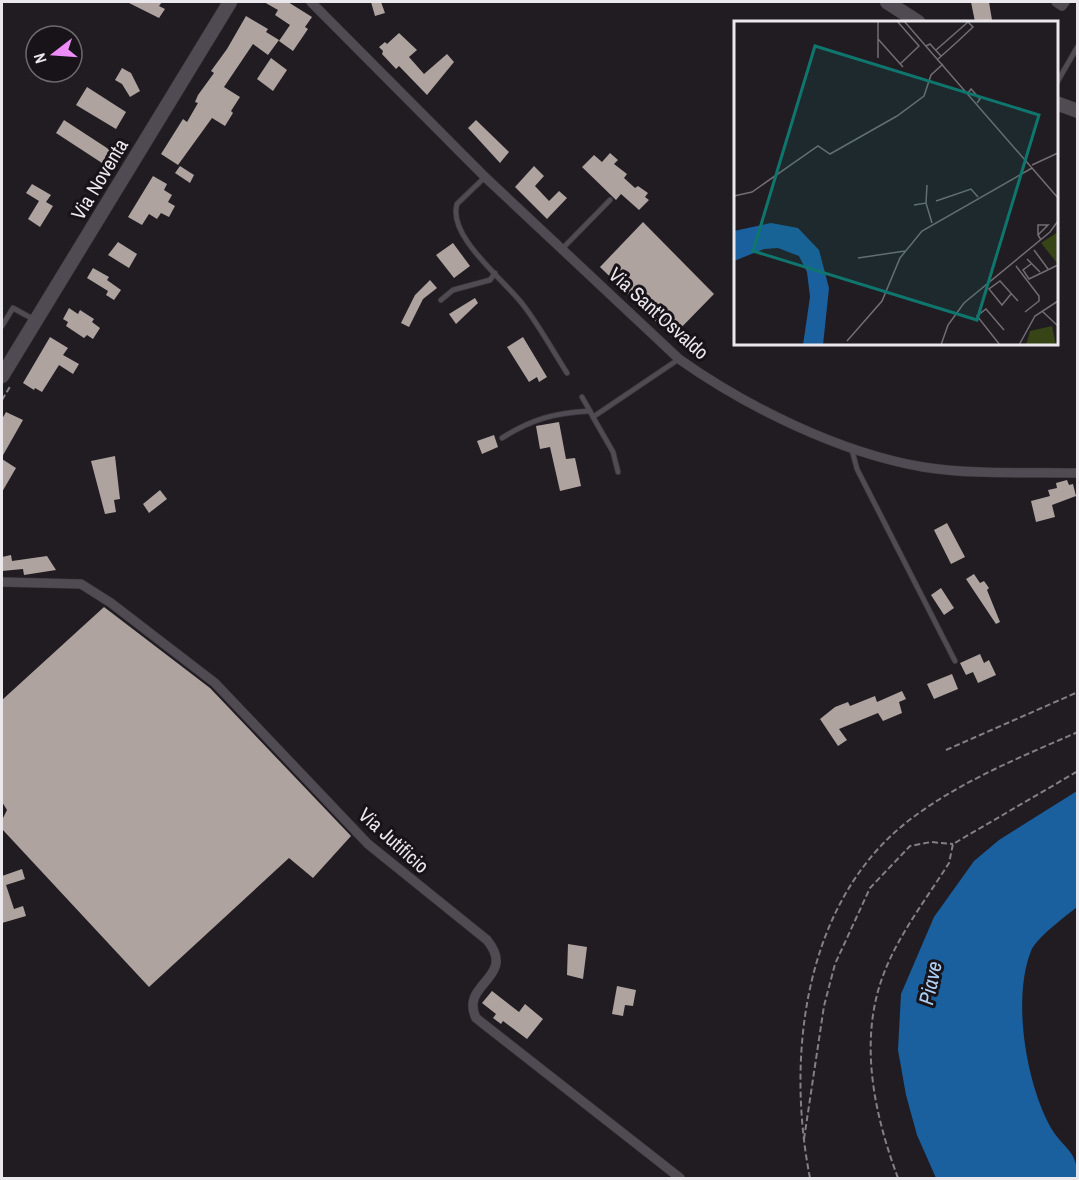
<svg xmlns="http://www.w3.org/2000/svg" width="1079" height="1180" viewBox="0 0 1079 1180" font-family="'Archivo Narrow',sans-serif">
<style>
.water{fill:#1a609e}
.building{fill:#aea39f}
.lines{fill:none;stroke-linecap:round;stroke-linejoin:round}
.lane-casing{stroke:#3c383e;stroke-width:6}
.street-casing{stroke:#3c383e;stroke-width:10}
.secondary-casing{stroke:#3c383e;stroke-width:15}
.path{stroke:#837f85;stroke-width:2;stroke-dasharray:6 3;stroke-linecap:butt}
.lane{stroke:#504a52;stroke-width:4.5}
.street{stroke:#504a52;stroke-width:9}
.secondary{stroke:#504a52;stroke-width:14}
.labels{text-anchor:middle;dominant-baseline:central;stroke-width:6;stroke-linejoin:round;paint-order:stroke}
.street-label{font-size:20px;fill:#ebe8ed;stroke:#171319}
.water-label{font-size:21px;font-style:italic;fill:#afd0f2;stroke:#171319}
.inset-road{fill:none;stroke:#716e73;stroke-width:1.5}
.view{fill:#0f766e;fill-opacity:0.15;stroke:#0f766e;stroke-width:3}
.inset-edge{fill:none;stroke:#ebe8ed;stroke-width:3}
</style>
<rect width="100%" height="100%" fill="#201c22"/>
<!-- water -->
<path class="water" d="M1077 791V907C1066 916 1036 938 1031 951 1012 999 1026 1083 1051 1128 1064 1150 1078 1150 1077 1178H936L917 1135 906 1095 898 1050 901 994 934 917 974 861 999 840Z"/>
<!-- building -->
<g class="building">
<path d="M127 2H162L159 6 165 9 159 18Z"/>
<path d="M264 2H288L312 17 305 27 308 29 293 51 279 41 290 25 275 15 278 10Z"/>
<path d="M371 2H381L385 13 375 16Z"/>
<path d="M971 2H989L992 20 975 22Z"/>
<path d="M246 16 268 29 266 32 279 40 268 55 253 44 224 87 240 97 231 111 233 113 225 126 212 118 178 165 161 154 183 119 187 122 198 103 195 102 198 95 214 73 211 71 227 49Z"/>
<path d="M399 33 417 50 409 57 424 74 447 54 454 62 427 95 399 66 396 69 382 54 383 51 379 47 385 42 387 44Z"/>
<path d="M271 58 287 70 273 91 257 79Z"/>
<path d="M122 68 131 73 140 91 130 97 122 84 115 80Z"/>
<path d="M87 87 126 112 116 129 76 105Z"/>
<path d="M64 120 110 150 102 163 56 133Z"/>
<path d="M476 120 509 152 500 163 468 128Z"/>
<path d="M610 153 618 160 614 164 627 174 624 178 635 188 638 186 648 193 645 197 649 200 639 210 621 194 616 200 582 167 594 155 602 162Z"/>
<path d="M180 166 194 175 190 183 175 173Z"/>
<path d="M534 166 544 176 535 186 549 201 559 191 567 198 547 219 515 187Z"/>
<path d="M153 176 167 184 164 190 172 195 168 202 175 206 169 217 161 213 157 219 149 214 142 225 128 217Z"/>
<path d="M32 184 51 195 46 202 53 206 40 227 28 219 39 201 26 193Z"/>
<path d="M643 222 714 294 672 337 600 267Z"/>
<path d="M118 242 137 254 129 268 108 255Z"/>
<path d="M453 243 470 266 454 278 436 255Z"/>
<path d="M93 268 109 277 107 280 121 290 114 300 106 295 108 291 87 278Z"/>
<path d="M430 280 437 288 423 299 409 327 401 323 415 295Z"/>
<path d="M475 298 478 303 456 324 449 314Z"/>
<path d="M69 308 78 314 80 310 94 319 92 322 100 328 93 339 87 335 84 338 66 326 68 322 63 319Z"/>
<path d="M50 337 68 348 63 355 79 364 73 374 59 365 42 392 35 388 34 390 23 383Z"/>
<path d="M523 337 547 377 539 382 537 377 529 382 507 347Z"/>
<path d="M6 412 23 420 2 457V419Z"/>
<path d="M559 422 566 459 575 458 581 486 560 491 550 447 540 449 536 426Z"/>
<path d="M494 435 498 447 482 454 477 441Z"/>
<path d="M115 456 120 499 114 500 116 512 105 514 91 461Z"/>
<path d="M2 459 16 468 2 492Z"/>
<path d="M1067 480 1069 485 1073 484 1076 496 1052 505 1055 517 1036 522 1031 501 1050 496 1048 490 1057 488 1056 483Z"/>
<path d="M160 490 167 499 149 513 143 504Z"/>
<path d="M947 523 965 557 951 564 934 530Z"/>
<path d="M11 555 12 561 47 556 56 570 24 575 23 569 2 571V557Z"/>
<path d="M974 574 980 583 984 581 989 588 987 590 1000 622 996 624 966 579Z"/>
<path d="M941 588 954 608 944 615 931 595Z"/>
<path d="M104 607 210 688 351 836 313 878 289 858 149 987 2 829V820L7 810 2 802V700Z"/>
<path d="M980 654 984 663 989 660 996 675 978 683 973 672 966 675 960 663Z"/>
<path d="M952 674 958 689 934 699 927 684Z"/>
<path d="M902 691 906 699 899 702 902 713 883 721 878 713 839 729 847 740 838 746 820 719 835 707 848 702 850 706 875 696 877 702Z"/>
<path d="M22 869 25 879 6 885 14 909 23 906 26 916 2 923V876Z"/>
<path d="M568 944 587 947 583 979 567 975Z"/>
<path d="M617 986 636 990 633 1006 625 1005 623 1016 612 1014Z"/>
<path d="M492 991 519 1012 525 1004 543 1019 527 1039 503 1021 501 1024 493 1018 496 1014 482 1003Z"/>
</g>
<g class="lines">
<!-- lane casing -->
<g class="lane-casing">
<g id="lane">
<path d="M1056 84 1078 46"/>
<path d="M485 177 457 204C447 237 506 281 524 306 540 327 553 351 567 373"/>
<path d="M562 249 610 200"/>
<path d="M441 300 453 290 490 280 495 273"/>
<path d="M2 326 13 308 33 319"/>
<path d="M582 397 590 411"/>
<path d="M502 438C532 419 554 413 590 411L593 417"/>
<path d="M852 450 857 469 955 661"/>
<path d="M618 472 613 452 593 417 679 359"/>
</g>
</g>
<!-- street casing -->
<g class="street-casing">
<g id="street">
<path d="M311 2 485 177 679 359C747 407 840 453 923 467 973 475 1027 472 1078 473"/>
<path d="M1056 2 1062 6 1065 2"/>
<path d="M2 582 81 584 111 603 215 683 368 844 487 940C518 978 459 983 476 1018L680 1178"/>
</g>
</g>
<!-- secondary casing -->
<g class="secondary-casing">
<g id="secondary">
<path d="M887 2 918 22"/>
<path d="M1056 103 1078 111"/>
<path d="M2 376 230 2"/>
</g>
</g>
<!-- path -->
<g class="path">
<path d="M2 400 11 385"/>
<path d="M946 750 1078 692"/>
<path d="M804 1139 824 1006 835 964 870 888 910 846 931 842 953 844"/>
<path d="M810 1178C787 1062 802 916 895 832 946 787 1016 759 1078 732"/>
<path d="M898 1178C874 1114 858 1040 884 973 899 934 927 898 949 863L953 844 1078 771"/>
</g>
<!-- lane -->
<use href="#lane" class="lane"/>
<!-- street -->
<use href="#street" class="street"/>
<!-- secondary -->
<use href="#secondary" class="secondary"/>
</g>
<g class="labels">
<!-- street labels -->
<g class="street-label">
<text transform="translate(99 179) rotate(-59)">Via Noventa</text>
<text transform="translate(659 313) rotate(42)">Via Sant'Osvaldo</text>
<text transform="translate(394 840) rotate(42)">Via Jutificio</text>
</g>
<!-- water labels -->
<g class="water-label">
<text transform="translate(930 983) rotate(-78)">Piave</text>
</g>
</g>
<!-- overview -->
<g transform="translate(734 21)">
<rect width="324" height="324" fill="#201c22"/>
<path d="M324 211V242H323L307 222ZM318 305 322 324H292L296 310Z" fill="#364416"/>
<path d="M37 202 64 207 85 229 95 267 89 324H69L76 276 73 251 65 235 44 227 30 228 0 240V210Z" fill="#1a609e"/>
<path class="inset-road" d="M163 0 185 25 166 43M170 0 324 177M144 18 169 46M192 25 196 23 207 35M202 29 234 1 239 6 223 21M144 37V0M204 38 223 21M234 72 237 68 246 78 243 82M298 144 324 132M0 175 18 171 84 125 96 133 163 95 190 75 197 54 209 43M202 180 237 168 244 176M192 182 193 164M180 184 192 182 198 202M304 214 314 204H304V214L307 219M300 229 314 248M124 237 171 230M293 238 306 251M297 243 289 249 295 258 324 244M282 245 305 275V280L291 291M277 273 268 284 255 268 266 260 284 280M308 290 324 305M113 320 148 280 166 237 188 210 298 147M207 324 214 304 230 282 316 211 324 200M266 324 243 295 252 288 270 309M285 324 301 295 324 280"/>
<path class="view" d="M81 25 305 94 243 299 19 230Z"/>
<rect width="324" height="324" class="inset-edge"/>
</g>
<!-- border -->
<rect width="1079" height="1180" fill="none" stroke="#ebe8ed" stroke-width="6"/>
<!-- north arrow -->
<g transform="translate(54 54) rotate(253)"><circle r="28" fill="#171319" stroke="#6c686e" stroke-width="1.5"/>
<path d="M0-4.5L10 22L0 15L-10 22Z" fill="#ee8cf8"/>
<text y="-9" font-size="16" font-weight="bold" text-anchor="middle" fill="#ebe8ed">N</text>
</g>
</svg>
